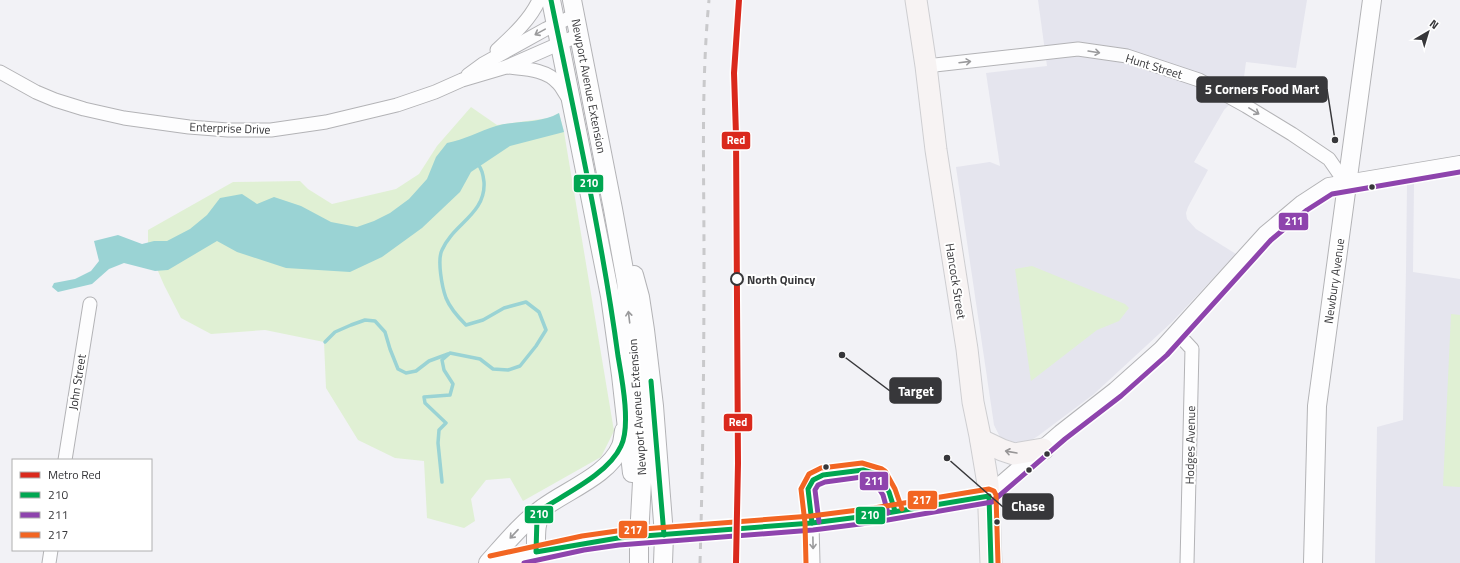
<svg xmlns="http://www.w3.org/2000/svg" width="1460" height="563" viewBox="0 0 1460 563" font-family="'Titillium Web',sans-serif">
<style>
.built{fill:#e5e5ee}
.green{fill:#e0f0d4}
.water{fill:#9ad3d4}
.lines{fill:none;stroke-linecap:round;stroke-linejoin:round}
.stream{stroke:#9ad3d4;stroke-width:3.5}
.street-casing{stroke:#b3b3b6;stroke-width:15}
.secondary-casing{stroke:#b3b3b6;stroke-width:20}
.primary-casing{stroke:#ceced1;stroke-width:23}
.street{stroke:#fdfdfe;stroke-width:13}
.secondary{stroke:#fdfdfe;stroke-width:18}
.primary{stroke:#f7f3f3;stroke-width:21}
.rail{stroke:#c9c9cb;stroke-width:3;stroke-dasharray:7 7;stroke-linecap:butt}
.secondary-bridge-casing{stroke:#b3b3b6;stroke-width:20;stroke-linecap:butt}
.secondary-bridge{stroke:#fdfdfe;stroke-width:18}
.bus-1-casing{stroke:#fff;stroke-width:8}
.bus-2-casing{stroke:#fff;stroke-width:8}
.bus-3-casing{stroke:#fff;stroke-width:8}
.bus-1{stroke:#00a651;stroke-width:5}
.bus-2{stroke:#8e44ad;stroke-width:5}
.bus-3{stroke:#f26522;stroke-width:5}
.metro-1-casing{stroke:#fff;stroke-width:9}
.metro-1{stroke:#da291c;stroke-width:6}
.oneway{stroke:#9a9a9c}
.oneway2{stroke:#979596}
.bus-dot{fill:#37373a;stroke:#fff;stroke-width:1.5}
.stop-dot{fill:#fff;stroke:#37373a;stroke-width:2}
.labels{text-anchor:middle;dominant-baseline:central;stroke-width:4;stroke-linejoin:round;paint-order:stroke}
.street-label{font-size:12px;fill:#37373a;stroke:#fff}
.stop-label{font-size:12px;font-weight:bold;fill:#37373a;stroke:#fff;text-anchor:start}
.leader{fill:none;stroke:#37373a;stroke-width:1.5}
.callout-dot{fill:#37373a;stroke:#fff;stroke-width:1.5}
.callout{fill:#37373a;stroke:#37373a;stroke-width:1.5}
.callout-label{font-size:13px;text-anchor:middle;font-weight:bold;fill:#fff}
.line-badge{stroke:#fff;stroke-width:1.5}
.badge-label{font-size:11px;text-anchor:middle;font-weight:bold;fill:#fff}
</style>
<rect width="100%" height="100%" fill="#f2f2f6"/>
<!-- built -->
<g class="built">
<path d="M1038 0H1307L1296 68 1246 62 1242 92 1224 110 1194 162 1208 170 1188 207 1186 213 1187 219 1196 229 1236 254 1172 322 1094 394 1038 436 1025 444 1010 443 1000 437 994 425 956 167 990 162 1000 166 986 73 1047 66Z"/>
<path d="M1414 183 1413 272 1460 279V563H1375L1377 427 1403 420 1406 271 1407 184Z"/>
</g>
<!-- green -->
<g class="green">
<path d="M471 107 497 125 549 118 559 113 564 132 614 431 601 457 523 501 510 478 486 480 471 499 475 521 464 528 427 518 424 461 395 458 358 440 326 388 324 342 265 330 211 334 181 318 164 285 148 248V230L233 182 300 181 308 189 332 204 396 189 419 174 437 146Z"/>
<path d="M1032 266 1125 304 1129 308 1119 321 1097 330 1031 381 1015 269Z"/>
<path d="M1451 314 1460 315V487L1443 486Z"/>
</g>
<!-- water -->
<path class="water" d="M559 113 564 132 510 146 471 172 460 192 422 228 382 257 350 272 286 268 237 252 217 241 168 270 155 271 124 263 109 269 92 284 58 292 52 287 54 283 75 279 91 271 99 261 94 241 118 235 142 244 154 241H167L190 229 207 215 220 198 242 194 257 204 274 197 301 206 331 222 357 227 374 221 390 213 409 199 427 179 436 157 447 143C464 140 480 131 496 126 517 120 540 124 559 113Z"/>
<g class="lines">
<!-- stream -->
<g class="stream">
<path d="M325 342 335 332 351 325 365 320 375 321 385 332 390 349 398 369 406 373 416 371 429 361 448 354"/>
<path d="M442 482 438 443 439 430 446 423 425 403 424 397 450 395 453 384 444 370 442 360 450 353 480 359 493 369 508 370 520 366 536 346 546 330 539 312 526 302 504 308 483 320 466 325C458 317 450 308 446 298 442 287 437 260 442 250 453 224 486 214 484 182 483 174 482 169 477 163"/>
</g>
<!-- street casing -->
<g class="street-casing">
<g id="street">
<path d="M497 50C512 36 530 20 539 0"/>
<path d="M926 66 1078 49 1127 56 1199 80 1246 106 1292 134 1329 159 1347 185"/>
<path d="M508 67C525 69 546 69 558 83 562 87 564 92 567 96"/>
<path d="M0 72 36 92 55 100 84 109 124 118 189 127 228 130H271L326 122 397 105 435 92 462 80 506 67 579 35"/>
<path d="M468 75 483 64 546 29 575 15"/>
<path d="M1177 333 1192 349 1187 563"/>
<path d="M65 460 90 304"/>
<path d="M812 523 813 563"/>
<path d="M49 563 51 550"/>
</g>
</g>
<!-- secondary casing -->
<g class="secondary-casing">
<g id="secondary">
<path d="M551 0 610 296 621 375 632 473"/>
<path d="M572 0 613 209 626 281 641 440 642 482 639 537V563"/>
<path d="M634 275 640 297 645 330 654 406 664 535 663 563"/>
<path d="M743 528 812 523 875 515 989 496 1061 434 1116 391 1162 350 1266 235 1303 204 1329 187 1460 165"/>
<path d="M536 552C536 536 535 523 542 509"/>
<path d="M488 563C505 544 522 523 543 508 567 490 609 475 621 446 623 441 623 435 624 431"/>
<path d="M491 563 566 546 618 538"/>
<path d="M1313 563 1317 406 1372 0"/>
</g>
</g>
<!-- primary casing -->
<g class="primary-casing">
<g id="primary">
<path d="M916 0 926 66 936 150 967 349 973 402 980 436 988 484 991 563"/>
<path d="M981 440 1002 450 1014 454 1043 449"/>
</g>
</g>
<!-- street -->
<use href="#street" class="street"/>
<!-- secondary -->
<use href="#secondary" class="secondary"/>
<!-- primary -->
<use href="#primary" class="primary"/>
<!-- rail -->
<path class="rail" d="M700 563C703 460 704 357 704 254 704 170 701 84 709 0"/>
<!-- secondary-bridge casing -->
<g class="secondary-bridge-casing">
<path id="secondary-bridge" d="M618 538 743 528"/>
</g>
<!-- secondary-bridge -->
<use href="#secondary-bridge" class="secondary-bridge"/>
<!-- bus-1 casing -->
<g class="bus-1-casing">
<g id="bus-1">
<path d="M551 0C575 118 602 237 618 356 622 379 631 426 621 446 609 473 567 493 542 509L537 518 536 552 618 538 812 523 875 515 989 496 991 563"/>
<path d="M651 381 664 535"/>
<path d="M812 523 808 489 813 480 823 475 863 470 879 475 889 492 895 511"/>
</g>
</g>
<!-- bus-2 casing -->
<g class="bus-2-casing">
<g id="bus-2">
<path d="M819 522 815 490 818 485 825 482 862 477 874 481 883 495 888 513"/>
<path d="M524 563 584 550 619 545 813 530 876 522 992 502 1065 439 1121 396 1167 355 1271 240 1307 210 1332 194 1460 172"/>
</g>
</g>
<!-- bus-3 casing -->
<g class="bus-3-casing">
<g id="bus-3">
<path d="M490 556 582 536 617 531 811 516 874 508 989 489 994 491 996 495 998 563"/>
<path d="M806 563 805 523 801 489 809 474 821 468 862 463 882 469 885 471 895 489 902 509"/>
</g>
</g>
<!-- bus-1 -->
<use href="#bus-1" class="bus-1"/>
<!-- bus-2 -->
<use href="#bus-2" class="bus-2"/>
<!-- bus-3 -->
<use href="#bus-3" class="bus-3"/>
<!-- metro-1 casing -->
<g class="metro-1-casing">
<path id="metro-1" d="M736 563 738 463 736 135 734 73 739 0"/>
</g>
<!-- metro-1 -->
<use href="#metro-1" class="metro-1"/>
</g>
<!-- one-way arrows -->
<defs><path id="oneway-shaft" d="M-6 0H5M1.5-3L5.5 0L1.5 3" fill="none" stroke-width="1.6" stroke-linecap="round" stroke-linejoin="round"/></defs>
<g class="oneway">
<use href="#oneway-shaft" transform="translate(540 32) rotate(151)"/>
<use href="#oneway-shaft" transform="translate(1094 52) rotate(9)"/>
<use href="#oneway-shaft" transform="translate(965 62) rotate(-7)"/>
<use href="#oneway-shaft" transform="translate(1254 111) rotate(31)"/>
<use href="#oneway-shaft" transform="translate(629 317) rotate(-97)"/>
<use href="#oneway-shaft" transform="translate(514 534) rotate(133)"/>
<use href="#oneway-shaft" transform="translate(813 543) rotate(89)"/>
</g>
<use class="oneway2" href="#oneway-shaft" transform="translate(1011 452) rotate(-170)"/>
<!-- markers -->
<g class="bus-dot">
<circle cx="1372" cy="187" r="3.5"/>
<circle cx="1047" cy="454" r="3.5"/>
<circle cx="826" cy="467" r="3.5"/>
<circle cx="1029" cy="470" r="3.5"/>
<circle cx="997" cy="522" r="3.5"/>
</g>
<circle class="stop-dot" cx="737" cy="279" r="6"/>
<g class="labels">
<!-- street labels -->
<g class="street-label">
<text transform="translate(1154 66) rotate(17)">Hunt Street</text>
<text transform="translate(589 86) rotate(79)">Newport Avenue Extension</text>
<text transform="translate(230 128) rotate(2)">Enterprise Drive</text>
<text transform="translate(956 281) rotate(81)">Hancock Street</text>
<text transform="translate(1334 281) rotate(-82)">Newbury Avenue</text>
<text transform="translate(77 382) rotate(-81)">John Street</text>
<text transform="translate(637 407) rotate(-94)">Newport Avenue Extension</text>
<text transform="translate(1190 445) rotate(-89)">Hodges Avenue</text>
</g>
<!-- stop labels -->
<g class="stop-label">
<text x="747" y="279">North Quincy</text>
</g>
</g>
<!-- callouts -->
<path class="leader" d="M1335 140L1327 89M842 355L890 391M947 458L1003 507"/>
<g class="callout-dot">
<circle cx="1335" cy="140" r="4"/>
<circle cx="842" cy="355" r="4"/>
<circle cx="947" cy="458" r="4"/>
</g>
<g class="callout">
<rect x="1197" y="77" width="130" height="25" rx="4"/>
<rect x="890" y="378" width="51" height="25" rx="4"/>
<rect x="1003" y="494" width="50" height="25" rx="4"/>
</g>
<g class="callout-label">
<text x="1262" y="94">5 Corners Food Mart</text>
<text x="916" y="396">Target</text>
<text x="1028" y="511">Chase</text>
</g>
<g class="line-badge">
<rect x="721" y="131" width="30" height="19" rx="4" fill="#da291c"/>
<rect x="573" y="174" width="31" height="19" rx="4" fill="#00a651"/>
<rect x="1278" y="212" width="31" height="19" rx="4" fill="#8e44ad"/>
<rect x="723" y="413" width="30" height="19" rx="4" fill="#da291c"/>
<rect x="859" y="471" width="30" height="20" rx="4" fill="#8e44ad"/>
<rect x="907" y="490" width="31" height="20" rx="4" fill="#f26522"/>
<rect x="524" y="505" width="30" height="19" rx="4" fill="#00a651"/>
<rect x="855" y="506" width="31" height="19" rx="4" fill="#00a651"/>
<rect x="618" y="520" width="30" height="19" rx="4" fill="#f26522"/>
</g>
<g class="badge-label">
<text x="736" y="144">Red</text>
<text x="589" y="187">210</text>
<text x="1294" y="225">211</text>
<text x="738" y="426">Red</text>
<text x="874" y="485">211</text>
<text x="922" y="504">217</text>
<text x="539" y="518">210</text>
<text x="870" y="519">210</text>
<text x="633" y="534">217</text>
</g>
<!-- legend -->
<rect x="12" y="459" width="140" height="92" fill="#ffffff" stroke="#afafb0"/>
<rect x="20" y="472" width="20" height="6" fill="#da291c" stroke="#afafb0"/>
<text x="48" y="479" font-size="12" fill="#37373a">Metro Red</text>
<rect x="20" y="492" width="20" height="6" fill="#00a651" stroke="#afafb0"/>
<text x="48" y="499" font-size="12" fill="#37373a">210</text>
<rect x="20" y="512" width="20" height="6" fill="#8e44ad" stroke="#afafb0"/>
<text x="48" y="519" font-size="12" fill="#37373a">211</text>
<rect x="20" y="532" width="20" height="6" fill="#f26522" stroke="#afafb0"/>
<text x="48" y="539" font-size="12" fill="#37373a">217</text>
<!-- north arrow -->
<g transform="translate(1428 32) rotate(38)" stroke="#ffffff" stroke-width="3" paint-order="stroke">
<path d="M0-3L7 15L0 10L-7 15Z" fill="#37373a"/>
<text y="-6" font-size="11" font-weight="bold" text-anchor="middle" fill="#37373a">N</text>
</g>
</svg>
